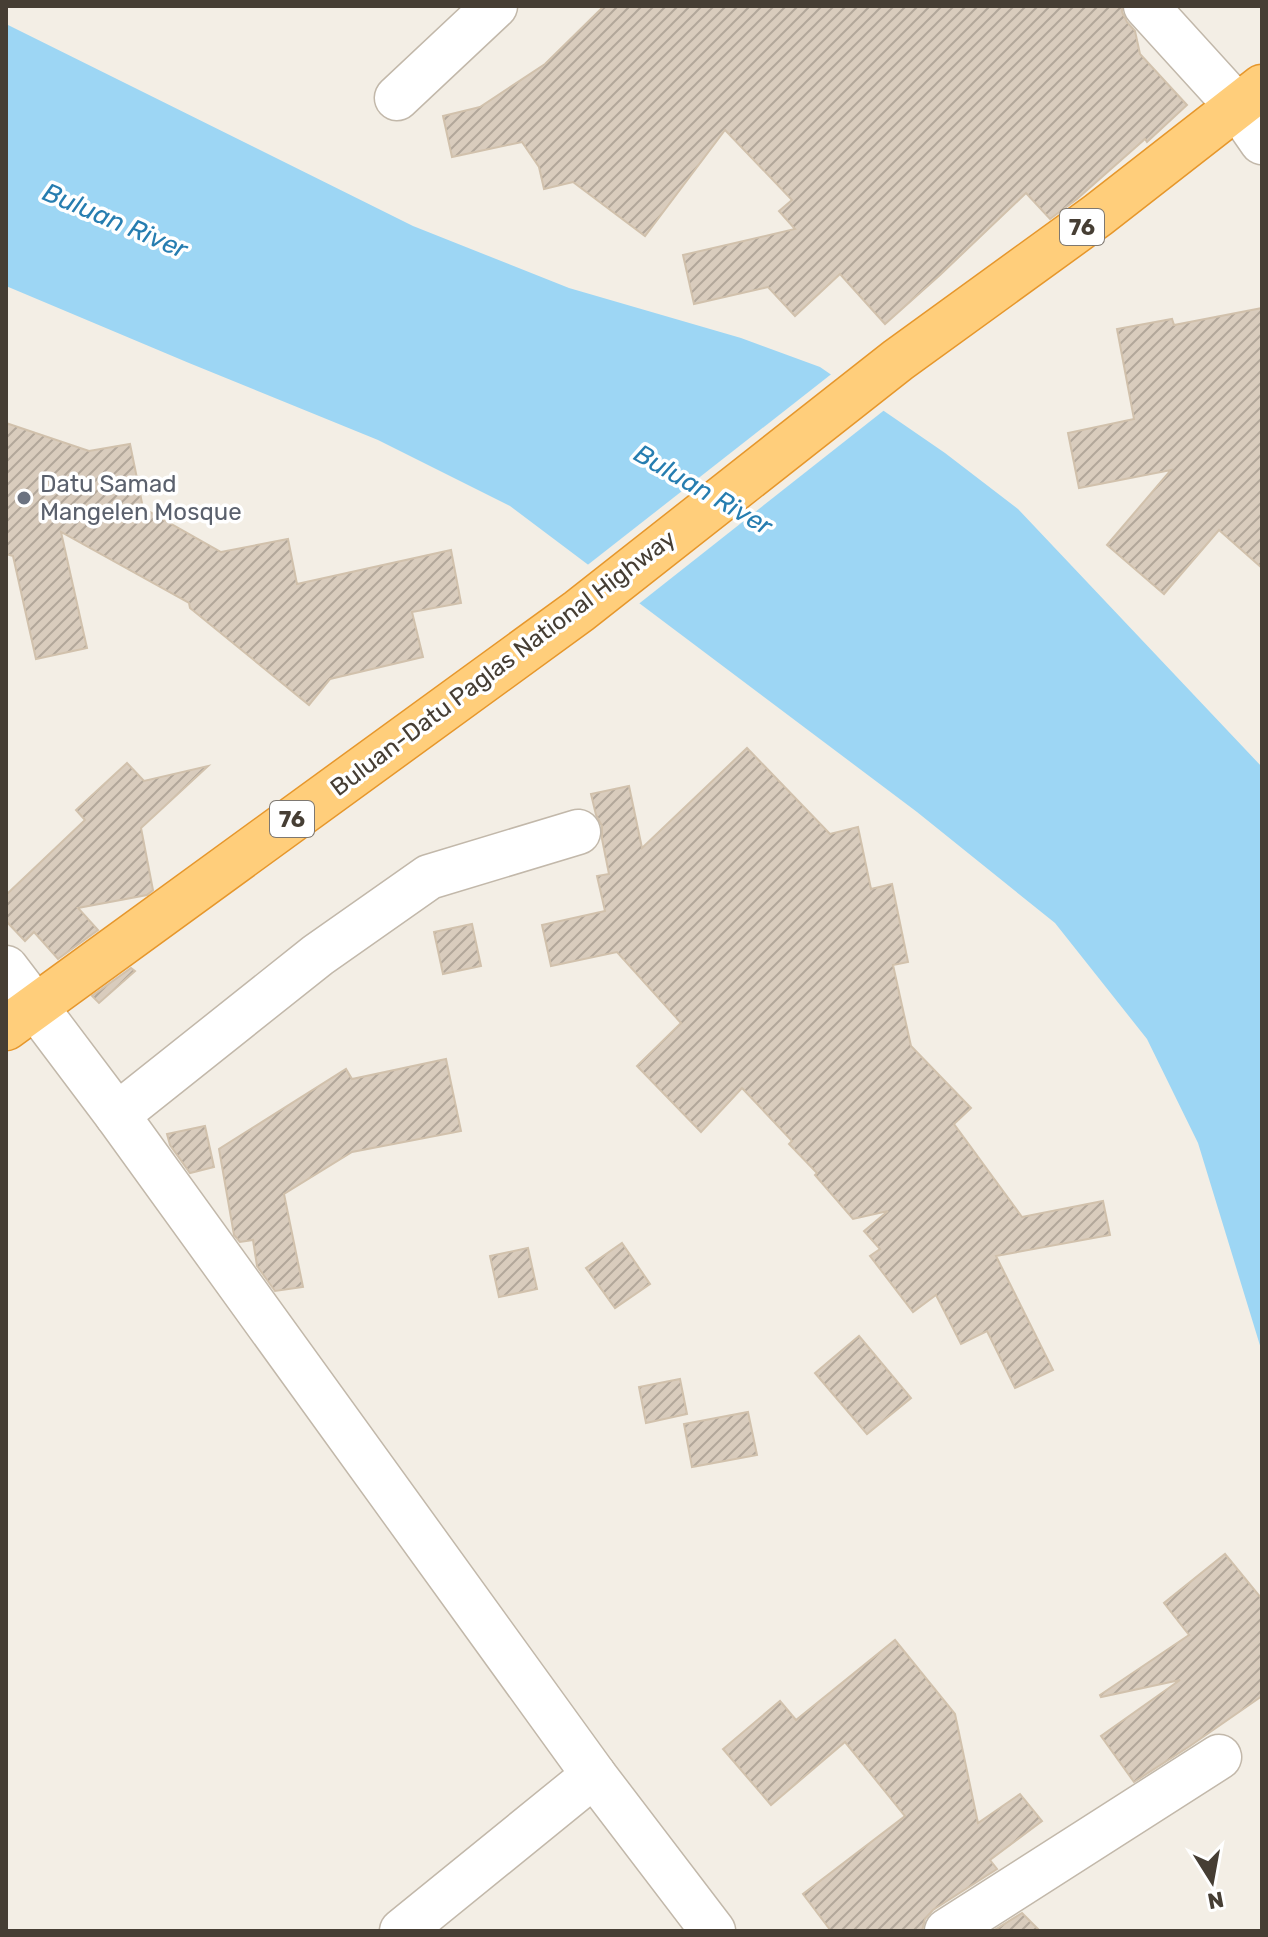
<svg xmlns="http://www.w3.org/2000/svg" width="1268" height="1937" viewBox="0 0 1268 1937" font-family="Rubik,sans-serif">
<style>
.water{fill:#9dd6f4}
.pier{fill:#f3eee5}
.building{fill:url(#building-hatch);stroke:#d1c1ac;stroke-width:2}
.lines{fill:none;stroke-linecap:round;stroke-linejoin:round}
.minor-casing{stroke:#c2b8aa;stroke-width:47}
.tertiary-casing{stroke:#c2b8aa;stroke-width:47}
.trunk-casing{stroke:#e6972c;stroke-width:47}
.minor{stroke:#fff;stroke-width:44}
.tertiary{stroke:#fff;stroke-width:44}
.trunk{stroke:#ffce7b;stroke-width:44}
.worship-dot{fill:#6b7280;stroke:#fff;stroke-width:3}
.labels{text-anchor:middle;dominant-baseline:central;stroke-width:7;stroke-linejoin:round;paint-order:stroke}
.shield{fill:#fff;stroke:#7e7871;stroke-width:2}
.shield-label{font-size:22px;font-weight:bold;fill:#463e34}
.worship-label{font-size:24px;fill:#5b616d;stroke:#fff;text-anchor:start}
.street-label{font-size:24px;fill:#463e34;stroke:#fff}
.water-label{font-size:26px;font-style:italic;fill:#267db0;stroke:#fff}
</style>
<defs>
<pattern id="building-hatch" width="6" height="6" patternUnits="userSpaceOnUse" patternTransform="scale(2)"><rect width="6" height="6" fill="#d9ccbd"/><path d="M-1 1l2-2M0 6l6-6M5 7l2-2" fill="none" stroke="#b2a79a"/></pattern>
</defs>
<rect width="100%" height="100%" fill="#f3eee5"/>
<!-- water -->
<path class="water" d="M6 24 413 226 569 288 741 338 820 367 945 453 1018 509 1262 767V1352L1198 1143 1147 1039 1055 923 917 812 510 506 378 440 189 363 6 286Z"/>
<!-- pier -->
<path class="pier" d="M834 372 887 408 636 606 585 567Z"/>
<!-- building -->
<g class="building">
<path d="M604 6H1122V12L1127 22 1135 31 1140 54 1187 105 1147 142 1145 139 1077 199 1050 219 1026 193 940 275 885 324 840 274 795 316 768 287 694 304 683 255 795 229 779 211 792 200 725 130 645 236 573 182 544 189 539 167 522 142 452 157 443 116 480 107 545 64Z"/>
<path d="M1262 308V568L1219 530 1164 594 1107 545 1171 470 1079 488 1068 433 1134 419 1117 329 1172 319 1174 325Z"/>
<path d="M6 423 89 451 130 444 143 508 221 552 288 539 297 584 451 550 461 603 412 612 423 657 330 679 309 705 190 608 189 603 61 532 87 648 36 659 13 556 6 554Z"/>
<path d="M747 748 830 834 858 827 871 889 892 884 908 962 893 965 911 1046 971 1108 954 1124 1022 1217 1103 1201 1110 1235 996 1256 1053 1370 1015 1388 987 1331 961 1344 936 1295 913 1312 870 1256 880 1249 864 1231 888 1211 853 1219 815 1175 817 1173 789 1144 792 1141 742 1088 701 1132 637 1066 681 1023 617 952 551 966 542 925 605 911 597 876 609 874 602 839V826L596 815 591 794 629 786 642 848Z"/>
<path d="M127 763 144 781 208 766 141 828 153 890 147 895 78 908 98 930 58 959 34 932 25 941 6 921V895L85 820 76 810Z"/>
<path d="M472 924 481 966 443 974 434 932Z"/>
<path d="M131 968 135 971 99 1003 92 996Z"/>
<path d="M446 1059 461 1131 352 1152 284 1194 303 1287 275 1291 257 1266 253 1240 240 1242 234 1235 219 1149 346 1069 352 1079Z"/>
<path d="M205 1126 214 1167 190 1173 170 1145 167 1134Z"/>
<path d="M622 1243 650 1284 615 1308 586 1268Z"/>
<path d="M528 1248 537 1289 499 1297 490 1256Z"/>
<path d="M859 1336 911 1398 867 1434 815 1373Z"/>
<path d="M680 1379 687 1414 646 1423 639 1387Z"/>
<path d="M748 1412 757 1455 692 1467 684 1424Z"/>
<path d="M1225 1554 1262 1599V1696L1190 1746 1134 1782 1101 1736 1180 1680 1101 1697 1100 1695 1189 1635 1164 1603Z"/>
<path d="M895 1640 955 1714 978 1823 1020 1794 1042 1821 990 1860 997 1869 933 1910 925 1919 922 1931H831L803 1894 905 1816 845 1742 771 1805 723 1749 780 1701 796 1720Z"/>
<path d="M1022 1913 1040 1931H993Z"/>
</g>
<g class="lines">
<!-- minor casing -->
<g class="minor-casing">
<g id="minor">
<path d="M1146 6 1237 106 1262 142"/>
<path d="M397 98 495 6"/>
<path d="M35 1006 117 1115 594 1775 713 1931"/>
<path d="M117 1115 318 955 429 877 578 832"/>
<path d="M402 1931 594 1775"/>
<path d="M947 1931 1219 1757"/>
</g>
</g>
<!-- tertiary casing -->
<g class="tertiary-casing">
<path id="tertiary" d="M6 968 35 1006"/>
</g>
<!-- trunk casing -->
<g class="trunk-casing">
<path id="trunk" d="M6 1028 579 611 898 360 1098 215 1262 87"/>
</g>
<!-- minor -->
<use href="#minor" class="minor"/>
<!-- tertiary -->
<use href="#tertiary" class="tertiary"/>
<!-- trunk -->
<use href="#trunk" class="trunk"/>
</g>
<!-- markers -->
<circle class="worship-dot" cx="24" cy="498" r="8"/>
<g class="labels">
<!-- shield labels -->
<g class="shield">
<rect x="1060" y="209" width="44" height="36" rx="6"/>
<rect x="270" y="801" width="44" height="36" rx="6"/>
</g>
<g class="shield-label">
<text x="1082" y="227">76</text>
<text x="292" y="819">76</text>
</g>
<!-- worship labels -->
<g class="worship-label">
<text x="40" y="484">Datu Samad<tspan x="40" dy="28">Mangelen Mosque</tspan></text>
</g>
<!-- street labels -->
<g class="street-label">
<text transform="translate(503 663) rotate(-37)">Buluan-Datu Paglas National Highway</text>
</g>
<!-- water labels -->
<g class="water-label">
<text transform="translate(115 221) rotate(23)">Buluan River</text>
<text transform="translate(703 490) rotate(30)">Buluan River</text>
</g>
</g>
<!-- border -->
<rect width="1268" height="1937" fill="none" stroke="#463e34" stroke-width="16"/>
<!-- north arrow -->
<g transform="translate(1212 1881) rotate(169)" stroke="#ffffff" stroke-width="6" paint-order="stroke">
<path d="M0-6L14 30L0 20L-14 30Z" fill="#463e34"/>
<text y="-12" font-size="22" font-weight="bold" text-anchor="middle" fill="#463e34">N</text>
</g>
</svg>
